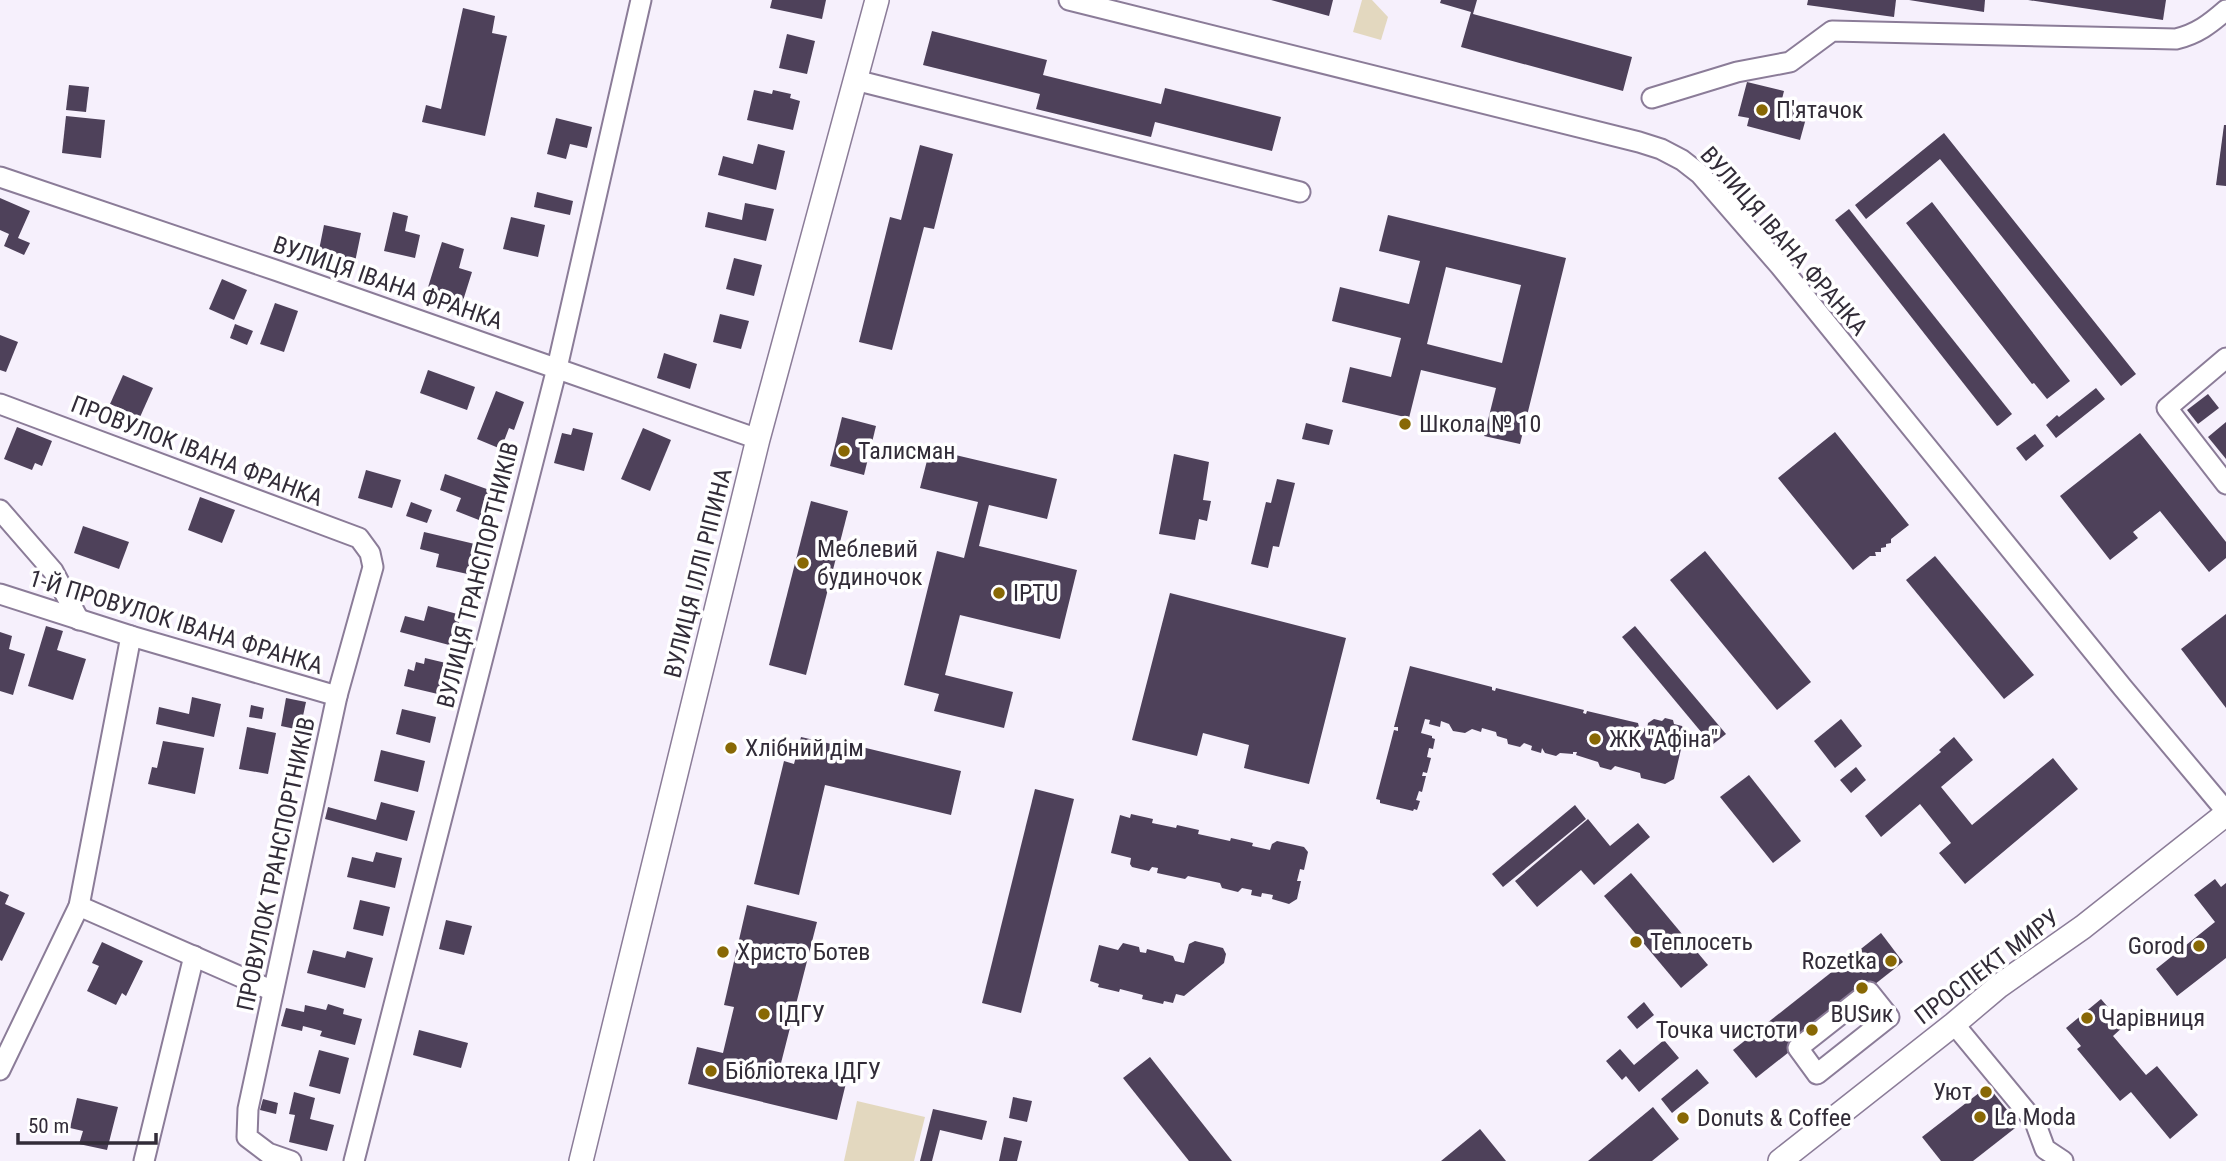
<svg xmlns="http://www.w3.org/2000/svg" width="2226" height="1161" viewBox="0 0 2226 1161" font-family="'Roboto Condensed',sans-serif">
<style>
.green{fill:#e3d8bf}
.building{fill:#4e415a;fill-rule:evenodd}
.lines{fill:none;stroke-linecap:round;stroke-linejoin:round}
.minor-casing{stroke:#8b7c98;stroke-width:23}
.major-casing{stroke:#8b7c98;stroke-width:26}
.minor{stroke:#fff;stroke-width:19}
.major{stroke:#fff;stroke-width:23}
.poi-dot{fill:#886805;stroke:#fff;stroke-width:2.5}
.labels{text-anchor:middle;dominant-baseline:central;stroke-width:7;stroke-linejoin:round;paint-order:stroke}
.poi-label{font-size:24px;fill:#322c38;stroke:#fff;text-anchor:start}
.street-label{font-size:24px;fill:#322c38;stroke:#fff}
</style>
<rect width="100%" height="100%" fill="#f6f0fc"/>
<!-- green -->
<g class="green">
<path d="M1362 0H1372L1388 17 1381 40 1353 32Z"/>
<path d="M857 1101 925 1117 914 1161H844Z"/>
</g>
<!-- building -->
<g class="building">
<path d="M772 0H826L822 19 770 8Z"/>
<path d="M1271 0H1333L1329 16Z"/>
<path d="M1441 0H1477L1473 14 1632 57 1623 91 1461 47 1471 12 1440 3Z"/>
<path d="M1808 0H1896L1894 17 1807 5Z"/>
<path d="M1909 0H1985L1984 12Z"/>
<path d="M2028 0H2166L2163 20Z"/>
<path d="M463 8 495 16 492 33 507 36 485 136 422 122 426 105 441 109Z"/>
<path d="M932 31 1047 60 1043 75 1161 104 1165 88 1281 117 1272 151 1155 122 1151 137 1036 109 1040 94 923 65Z"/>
<path d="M787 34 815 41 807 74 779 68Z"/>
<path d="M1747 82 1784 91 1781 103 1808 111 1800 140 1747 126 1749 118 1738 116Z"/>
<path d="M69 85 89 87 86 112 66 110Z"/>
<path d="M754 90 772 94 773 90 791 94 790 98 800 101 793 130 747 120Z"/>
<path d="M66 116 105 120 101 158 62 153Z"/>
<path d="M556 118 592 127 587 148 570 144 566 159 547 154Z"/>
<path d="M2224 125H2226V186L2216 185Z"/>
<path d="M1944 133 2136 374 2121 386 1940 159 1866 219 1855 205Z"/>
<path d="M758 144 785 151 776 190 718 175 723 156 753 164Z"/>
<path d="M920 145 953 154 934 229 924 227 892 350 859 342 890 217 901 220Z"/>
<path d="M537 192 573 201 570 215 534 207Z"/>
<path d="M0 198 30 211 18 238 30 243 24 255 4 246 9 234 0 230Z"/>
<path d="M1932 202 2070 381 2047 399 2034 383 2032 384 1906 223Z"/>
<path d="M745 203 774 209 766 241 705 227 708 212 742 220Z"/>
<path d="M1849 209 2012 414 1999 425 1997 426 1835 220Z"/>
<path d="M393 212 408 216 405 231 420 235 415 258 384 251Z"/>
<path d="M1388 215 1566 258 1520 444 1484 436 1496 388 1421 370 1409 418 1342 402 1350 367 1391 377 1401 338 1332 321 1340 287 1409 304 1420 261 1379 251ZM1446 267 1521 285 1502 363 1427 344Z"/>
<path d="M511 217 545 225 538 257 503 249Z"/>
<path d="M324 225 361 233 355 262 328 257 326 267 316 265Z"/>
<path d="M442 242 464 249 459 268 472 272 461 307 425 297Z"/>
<path d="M734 258 762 265 754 296 726 289Z"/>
<path d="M222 279 247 290 234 320 209 309Z"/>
<path d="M275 303 298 311 284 352 260 344Z"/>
<path d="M720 314 749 321 741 349 713 342Z"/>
<path d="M235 324 253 331 247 345 230 338Z"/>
<path d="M0 335 18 342 6 372 0 370Z"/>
<path d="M664 353 697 364 690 389 657 378Z"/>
<path d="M428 370 475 387 467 410 420 393Z"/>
<path d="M123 375 153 388 140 417 110 404Z"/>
<path d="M2096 388 2105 399 2056 438 2046 425 2057 415 2059 417Z"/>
<path d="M496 391 524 402 514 430 509 428 501 449 477 439Z"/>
<path d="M2208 394 2219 408 2198 424 2187 410Z"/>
<path d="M842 417 876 426 864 475 830 466Z"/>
<path d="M2226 422V459L2208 437Z"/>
<path d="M1306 423 1333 430 1329 445 1302 439Z"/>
<path d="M17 427 52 441 42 466 35 463 32 470 4 459Z"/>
<path d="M573 428 593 433 584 471 554 463 562 433 571 435Z"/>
<path d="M643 428 671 440 650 491 621 479Z"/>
<path d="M1835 432 1909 525 1891 539V543L1886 544V547L1881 548V552H1875L1876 556H1870L1853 570 1778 478Z"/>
<path d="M2140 433 2226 542V558L2209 572 2160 511 2133 532 2138 538 2110 560 2060 496Z"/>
<path d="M2035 434 2044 446 2026 461 2016 448Z"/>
<path d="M930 449 1057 479 1047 519 989 505 979 546 1077 570 1060 639 960 615 945 675 1013 692 1004 728 934 711 939 694 904 685 937 551 964 558 978 502 920 488Z"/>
<path d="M1174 454 1209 462 1203 500 1211 501 1207 521 1199 519 1195 540 1159 534Z"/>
<path d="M366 470 401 480 392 508 358 498Z"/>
<path d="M445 474 495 492 484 522 456 511 461 498 440 490Z"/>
<path d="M1277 479 1295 483 1279 547 1273 546 1268 568 1251 564 1266 502 1271 503Z"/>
<path d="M200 497 235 510 222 543 188 530Z"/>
<path d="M811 501 848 511 806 675 769 665Z"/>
<path d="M411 502 432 510 427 523 406 516Z"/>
<path d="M83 526 129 542 119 569 74 553Z"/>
<path d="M424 532 479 545 472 575 436 567 439 554 420 549Z"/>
<path d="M1705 551 1811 682 1777 710 1670 580Z"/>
<path d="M1935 556 2034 675 2004 699 1906 580Z"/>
<path d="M1170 593 1346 638 1309 784 1244 768 1249 745 1203 733 1197 756 1132 740Z"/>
<path d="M428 606 461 615 453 646 400 632 405 616 424 621Z"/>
<path d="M2226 614V708L2181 649Z"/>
<path d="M46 626 63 631 57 650 86 659 73 700 28 686Z"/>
<path d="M1635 626 1726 734 1712 745 1622 637Z"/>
<path d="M0 632 12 636 9 649 25 654 13 695 0 691Z"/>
<path d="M425 658 450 664 442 695 404 686 408 669 414 671 416 662 424 664Z"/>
<path d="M1410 666 1492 687V690L1495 691 1496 688 1584 710 1583 713 1586 714 1587 711 1638 723 1639 727 1647 729 1648 723 1654 719 1662 721 1665 718 1673 720 1674 724 1682 726 1685 732 1674 779 1665 784 1641 778 1640 773 1615 766 1611 770 1600 767 1598 762 1576 755 1577 752H1573V754L1560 753 1556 756 1545 753 1542 748 1541 753 1531 750 1532 746 1524 743 1520 747 1508 744 1507 739 1497 736 1496 732 1482 728 1481 732 1472 729 1465 733 1453 731 1449 724 1441 721 1440 727 1429 724 1430 720 1425 719 1421 733 1432 736V738L1435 739 1433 749 1429 748 1427 757 1431 758 1427 773 1423 772 1422 776H1426L1422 792 1419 791 1416 800 1420 801 1417 810 1414 809 1413 811 1380 803V800L1376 799 1394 730 1398 731V727H1394Z"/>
<path d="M192 697 221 704 214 737 156 724 159 707 189 714Z"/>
<path d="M286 698 306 702 300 730 281 726Z"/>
<path d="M251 705 264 708 262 719 249 717Z"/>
<path d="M402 709 436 717 430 743 396 734Z"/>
<path d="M1841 719 1862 746 1835 768 1814 741Z"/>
<path d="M247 727 276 733 268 774 239 769Z"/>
<path d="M801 737 836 745 837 741 961 771 951 815 825 785 799 895 754 884 784 761 794 764Z"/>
<path d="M1954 737 1973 760 1941 787 1972 825 2053 758 2078 789 1965 884 1939 853 1951 843 1920 804 1881 837 1865 816 1941 752 1939 750Z"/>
<path d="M163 741 204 748 195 794 148 784 152 767 157 768Z"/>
<path d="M381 750 425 761 418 792 374 781Z"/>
<path d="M1856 767 1866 780 1851 793 1840 780Z"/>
<path d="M1749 775 1801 841 1773 863 1720 797Z"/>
<path d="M1035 789 1074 799 1021 1013 982 1003Z"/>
<path d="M381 802 415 811 407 841 325 819 328 807 376 820Z"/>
<path d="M1575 805 1586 819 1503 887 1492 874Z"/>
<path d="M1131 814 1153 819 1152 823 1176 828 1177 825 1199 830 1198 834 1230 841 1231 838 1253 843 1252 846 1270 850 1272 844 1277 841 1304 847 1308 852 1304 870 1300 869 1297 881H1301L1297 899 1289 904 1272 899 1273 895 1262 893 1261 897 1251 895 1252 890 1242 888 1238 892 1222 888 1220 883 1188 876 1185 879 1157 873 1158 868 1152 867 1149 871 1132 867 1130 864 1131 858 1111 853 1120 815 1130 818Z"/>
<path d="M1588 819 1610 846 1638 823 1650 837 1594 885 1581 870 1537 907 1515 881Z"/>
<path d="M376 852 402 858 395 888 347 877 352 857 373 862Z"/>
<path d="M1631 873 1708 965 1681 988 1604 896Z"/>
<path d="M2215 879 2221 887 2226 883V958L2177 996 2156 969 2215 922 2194 895Z"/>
<path d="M0 891 9 895 5 904 25 913 2 961 0 960Z"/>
<path d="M360 900 390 907 383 936 353 929Z"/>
<path d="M747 905 817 922 780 1067 846 1083 837 1120 688 1084 697 1047 723 1053 734 1007 724 1005Z"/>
<path d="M446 920 472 926 464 955 439 949Z"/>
<path d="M1881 933 1903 962 1756 1078 1733 1050Z"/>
<path d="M1195 941 1223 948 1226 954 1224 963 1184 996 1176 994 1173 1003 1164 1001 1163 1004 1142 999 1143 995 1120 989 1119 992 1098 987 1099 984 1090 981 1099 945 1118 950 1123 943 1139 947 1140 952 1146 953 1147 949 1173 956 1175 961 1184 963 1189 944Z"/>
<path d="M102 942 143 961 126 996 122 993 116 1005 87 991 99 966 92 963Z"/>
<path d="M313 950 345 958 347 951 373 958 365 988 307 973Z"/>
<path d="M2101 999 2124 1026 2113 1036 2146 1075 2157 1066 2198 1115 2170 1139 2131 1092 2120 1101 2077 1049 2081 1046 2066 1028Z"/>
<path d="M1644 1002 1654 1015 1637 1029 1627 1017Z"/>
<path d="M328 1004 344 1009 343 1014 362 1019 355 1045 320 1036 322 1031 303 1026 302 1031 281 1026 286 1008 304 1012 305 1005 326 1010Z"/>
<path d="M419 1030 468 1043 461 1068 413 1055Z"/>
<path d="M1664 1040 1679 1058 1639 1092 1626 1076 1622 1080 1606 1061 1620 1049 1634 1065Z"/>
<path d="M319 1050 349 1058 340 1094 309 1086Z"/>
<path d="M1150 1057 1232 1161H1189L1123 1078Z"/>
<path d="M1697 1069 1709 1083 1672 1113 1661 1099Z"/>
<path d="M1988 1086 2019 1125 1973 1161H1941L1922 1137Z"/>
<path d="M294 1092 315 1098 310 1119 334 1125 327 1151 289 1142 295 1115 289 1114Z"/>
<path d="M1013 1097 1032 1101 1027 1122 1009 1118Z"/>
<path d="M77 1098 118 1107 107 1150 79 1144 83 1131 70 1128Z"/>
<path d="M263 1099 278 1103 276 1114 260 1110Z"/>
<path d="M1653 1107 1679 1139 1652 1161H1588Z"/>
<path d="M933 1109 987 1121 982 1140 940 1130 932 1161H920Z"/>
<path d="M1480 1129 1506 1161H1441Z"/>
<path d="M1004 1137 1022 1141 1017 1161H999Z"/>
</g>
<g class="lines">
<!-- minor casing -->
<g class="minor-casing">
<g id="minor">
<path d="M1069 0 1639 142 1661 149 1682 160 1700 174 1780 266 2123 688 2226 811"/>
<path d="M855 80 1300 192"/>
<path d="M1652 98 1737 72 1790 62 1832 31 2176 39C2197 34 2210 24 2226 10"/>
<path d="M0 177 278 271 758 439"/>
<path d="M2226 358 2167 408 2226 484"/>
<path d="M0 404 359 538 370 553 373 567 337 696 248 1109 247 1137 268 1153 291 1161"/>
<path d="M0 510 53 571 79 620"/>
<path d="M0 594 131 636 337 696"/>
<path d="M79 906 273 991"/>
<path d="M1869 992 1889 1017 1817 1074 1798 1048Z"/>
<path d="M1954 1024 2035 1122 2045 1149 2063 1161"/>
<path d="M0 1070 79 906 131 636"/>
<path d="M144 1161 194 956"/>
<path d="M354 1161 557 368 641 0"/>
</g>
</g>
<!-- major casing -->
<g class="major-casing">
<g id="major">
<path d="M581 1161 758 439 877 0"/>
<path d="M1780 1161 1954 1024 1999 986 2083 927 2226 814"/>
</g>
</g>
<!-- minor -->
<use href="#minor" class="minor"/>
<!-- major -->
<use href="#major" class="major"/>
</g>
<!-- markers -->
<g class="poi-dot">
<circle cx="1762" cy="110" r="7"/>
<circle cx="1405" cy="424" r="7"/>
<circle cx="844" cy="451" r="7"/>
<circle cx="803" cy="563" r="7"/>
<circle cx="999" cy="593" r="7"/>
<circle cx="1595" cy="739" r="7"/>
<circle cx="731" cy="748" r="7"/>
<circle cx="1636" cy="942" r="7"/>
<circle cx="2199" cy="946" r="7"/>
<circle cx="723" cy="952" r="7"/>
<circle cx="1891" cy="961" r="7"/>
<circle cx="1862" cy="988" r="7"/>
<circle cx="764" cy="1014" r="7"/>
<circle cx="2087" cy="1018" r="7"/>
<circle cx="1812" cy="1030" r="7"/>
<circle cx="711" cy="1071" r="7"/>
<circle cx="1986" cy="1092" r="7"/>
<circle cx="1980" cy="1117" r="7"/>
<circle cx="1683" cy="1118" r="7"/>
</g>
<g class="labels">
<!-- poi labels -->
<g class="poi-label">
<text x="1776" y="110">П'ятачок</text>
<text x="1419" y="424">Школа № 10</text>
<text x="858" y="451">Талисман</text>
<text x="817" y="549">Меблевий<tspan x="817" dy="28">будиночок</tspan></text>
<text x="1013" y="593">IPTU</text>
<text x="1609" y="739">ЖК "Афіна"</text>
<text x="745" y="748">Хлібний дім</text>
<text x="1650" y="942">Теплосеть</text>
<text x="2185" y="946" text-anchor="end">Gorod</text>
<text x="737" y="952">Христо Ботев</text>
<text x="1877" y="961" text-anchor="end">Rozetka</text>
<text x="778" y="1014">ІДГУ</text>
<text x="1862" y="1014" text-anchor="middle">BUSик</text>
<text x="2101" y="1018">Чарівниця</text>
<text x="1798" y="1030" text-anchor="end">Точка чистоти</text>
<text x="725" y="1071">Бібліотека ІДГУ</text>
<text x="1972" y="1092" text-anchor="end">Уют</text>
<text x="1994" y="1117">La Moda</text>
<text x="1697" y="1118">Donuts &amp; Coffee</text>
</g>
<!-- street labels -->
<g class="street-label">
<text transform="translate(1784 241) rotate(49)">ВУЛИЦЯ ІВАНА ФРАНКА</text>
<text transform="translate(388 283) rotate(19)">ВУЛИЦЯ ІВАНА ФРАНКА</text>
<text transform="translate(197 451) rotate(21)">ПРОВУЛОК ІВАНА ФРАНКА</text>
<text transform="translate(698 573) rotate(-76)">ВУЛИЦЯ ІЛЛІ РІПИНА</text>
<text transform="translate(478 575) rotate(-76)">ВУЛИЦЯ ТРАНСПОРТНИКІВ</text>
<text transform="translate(176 622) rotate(17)">1-Й ПРОВУЛОК ІВАНА ФРАНКА</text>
<text transform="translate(276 864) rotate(-78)">ПРОВУЛОК ТРАНСПОРТНИКІВ</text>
<text transform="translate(1987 967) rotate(-37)">ПРОСПЕКТ МИРУ</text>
</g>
</g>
<!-- scale -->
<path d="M18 1133v10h138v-10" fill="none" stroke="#322c38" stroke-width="3.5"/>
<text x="28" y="1133" font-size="21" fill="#322c38" stroke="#ffffff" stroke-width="5" paint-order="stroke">50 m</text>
</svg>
